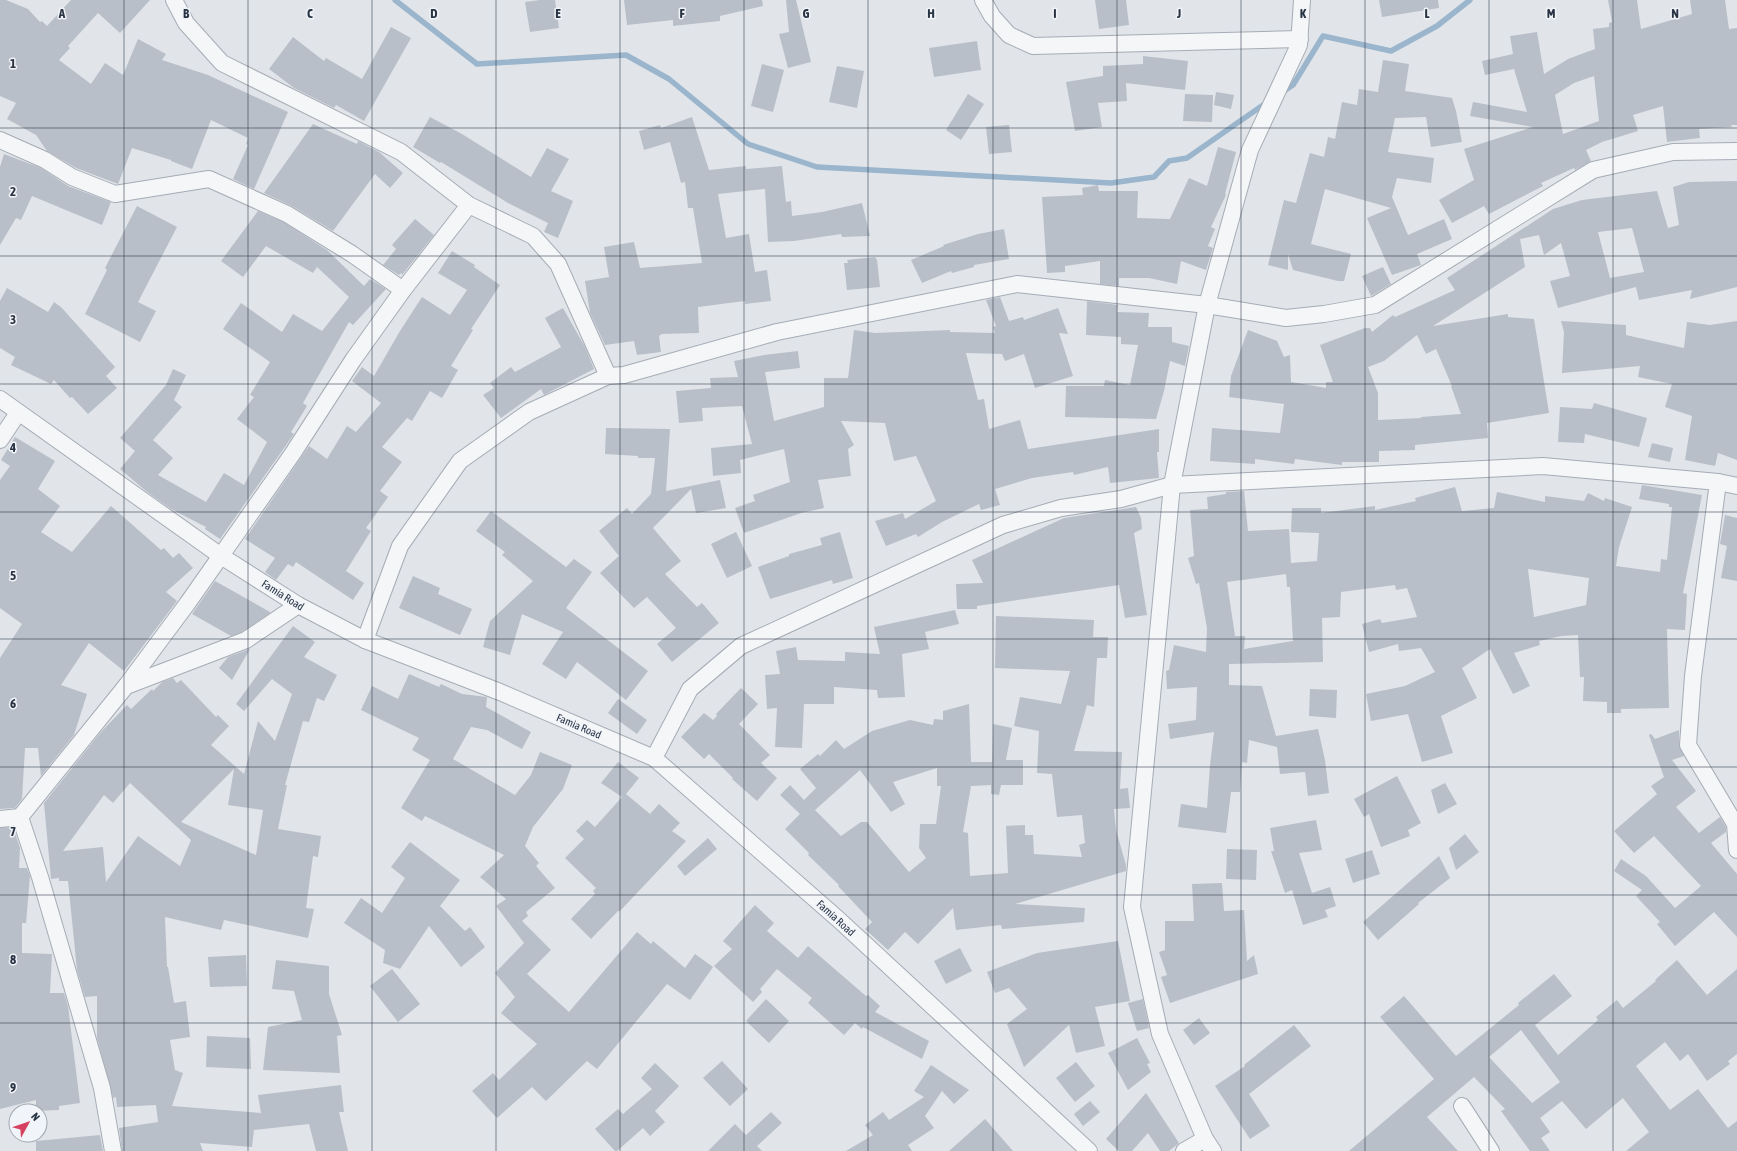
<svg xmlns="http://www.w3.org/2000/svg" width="1737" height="1151" viewBox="0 0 1737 1151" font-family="'Asap Condensed',sans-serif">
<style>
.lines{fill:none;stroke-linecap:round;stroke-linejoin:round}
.stream{stroke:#9ab5cc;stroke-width:5.5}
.building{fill:#b8bfc8;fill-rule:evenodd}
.street-casing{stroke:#a6acb5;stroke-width:18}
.street{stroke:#f4f6f8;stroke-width:16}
.grid{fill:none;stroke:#283343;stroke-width:1;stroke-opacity:0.55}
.labels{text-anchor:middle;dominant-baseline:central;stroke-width:3;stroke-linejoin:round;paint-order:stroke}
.street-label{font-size:11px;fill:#283343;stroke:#f1f4f8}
.grid-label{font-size:13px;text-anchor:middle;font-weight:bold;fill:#283343;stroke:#f1f4f8;stroke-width:3;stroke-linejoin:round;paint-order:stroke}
</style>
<rect width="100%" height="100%" fill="#e1e5ea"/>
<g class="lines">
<!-- stream -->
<g class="stream">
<path d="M395 0 477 64 626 55 669 79 748 144 817 167 1111 183 1154 177 1169 161 1187 158 1266 103"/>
<path d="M1281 93 1293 85 1323 36 1391 51 1437 26 1470 0"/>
</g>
</g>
<!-- building -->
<g class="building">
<path d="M0 0H6L28 9 40 22 42 21 47 26 71 0H150L120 33 98 13 68 46 70 48 59 60 91 84 105 63 123 75 138 39 166 54 162 60 208 75 288 112 254 189 233 179 248 145 246 144 248 138 211 120 192 169 171 161V160L132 148 118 184 76 168 47 151 36 135 7 119 16 103 0 96Z"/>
<path d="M540 0H555L559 28 530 32 525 2Z"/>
<path d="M624 0H762L763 6 720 16V21L673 26V20L627 25Z"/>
<path d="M786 0H796L811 62 788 68 779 34 789 32Z"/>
<path d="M1095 0H1126L1129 25 1099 29Z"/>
<path d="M1379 0H1438L1439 8 1382 17Z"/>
<path d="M1608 0H1637L1641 29 1692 14 1690 0H1725L1729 29 1737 28V125H1731L1732 127 1699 129 1700 138 1667 142 1663 106 1633 115 1638 131 1602 142 1586 150 1591 161 1575 170 1574 168 1541 183 1543 186 1489 214 1484 206 1452 223 1439 200 1474 180 1464 149 1533 127 1470 116 1473 102 1527 112 1514 69 1485 75 1482 61 1513 54 1510 36 1537 32 1544 74 1568 59 1595 49 1593 29 1609 27V23L1612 22ZM1594 76 1599 121 1563 134 1555 95 1574 83Z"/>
<path d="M391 27 411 38 364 121 336 105 334 108 294 88 269 69 293 37 324 61 326 58 362 79Z"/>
<path d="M977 41 981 70 934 77 929 48Z"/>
<path d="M1143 56 1188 61 1185 90 1126 83 1127 101 1098 103 1102 127 1075 131 1066 82 1103 76V66L1143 64Z"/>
<path d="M1383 60 1409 64 1405 91 1452 98 1456 111 1462 142 1431 147 1426 117 1395 118 1388 152 1434 158 1431 183 1397 178 1392 197 1408 235 1444 219 1452 239 1417 254 1421 265 1392 275 1367 218 1391 208 1325 189 1311 244 1351 254 1344 281H1338L1293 270 1288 254V270L1268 265 1284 200 1296 203 1310 153 1324 157 1328 137 1335 139 1342 102 1357 105 1359 89 1378 92Z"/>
<path d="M762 64 784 70 773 112 751 106Z"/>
<path d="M837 66 864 71 857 108 829 102Z"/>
<path d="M1216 92 1234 95 1231 109 1214 105Z"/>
<path d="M968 94 984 104 961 140 946 130Z"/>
<path d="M1185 94 1213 95 1212 122 1183 121Z"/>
<path d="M430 117 462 134 531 177 547 148 569 159 551 191 573 201 558 238 544 232 548 223 508 203 441 162 440 163 413 147Z"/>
<path d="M692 117 709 170 746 166V169L782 166 786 202 791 201 792 216 822 212 862 203 870 236 842 237 841 234 794 241 768 242 765 189 718 194 726 238 749 234 755 272 767 270 771 301 745 304V301L698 307 699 333 662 334 659 336 661 352 637 355 634 341 605 345 590 313 585 281 609 277 604 247 634 242 640 268 702 263 693 208H688L685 182 681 183 670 142 644 150 639 131 660 125 661 128Z"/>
<path d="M313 124 357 144 358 141 379 152 403 173 390 188 375 174 333 231 292 206 264 193Z"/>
<path d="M1009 125 1012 152 989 154 986 127Z"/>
<path d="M1218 147 1236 152 1225 194 1226 195 1211 227 1215 229 1208 246 1213 248 1206 270 1181 261 1177 284 1149 278H1119V286L1100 284V261L1065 266V272L1047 273 1042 197 1083 195 1082 188 1098 185 1099 191H1138L1137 218 1170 219 1189 178 1207 186Z"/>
<path d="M4 154 41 168 68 186 111 202 102 225 32 196 21 220 16 218 0 245V167Z"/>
<path d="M1737 181V287L1690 299 1692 290 1639 300 1636 287 1558 308 1550 281 1570 276 1561 243 1544 255 1539 235 1520 239 1525 267 1433 326 1508 314V317L1534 319 1549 413 1487 423 1488 438 1415 445V450L1379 451V462H1342V465L1295 459 1294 464 1255 459V464L1210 461 1212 428 1280 433 1284 404 1229 397 1231 376 1248 330 1277 341 1284 357 1290 355 1291 382 1326 388V382H1333L1320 345 1365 328H1370L1372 332 1393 315 1395 317 1455 290 1447 278 1553 209 1582 200 1657 191 1668 228 1679 225 1673 187 1689 182ZM1632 228 1644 272 1610 278 1598 232ZM1417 335 1426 354 1436 349 1452 386H1451L1461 414 1421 417V418L1378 420V393L1368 367 1384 361Z"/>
<path d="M137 206 177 227 138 302 156 311 140 342 85 314 107 270 105 268Z"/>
<path d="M258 211 283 222 327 250 364 286 370 279 386 289 353 325 349 322 303 403 307 406 291 432 294 434 220 539 205 529 206 527 171 509 146 491 120 469 135 451 120 438 166 385 173 369 186 375 174 400 182 407 153 440 173 458 158 475 206 502 224 473 244 485 267 442 237 419 254 397 250 395 270 362 223 329 241 303 282 332 293 314 322 331 349 297 317 267 313 273 266 246 243 277 221 261Z"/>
<path d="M415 219 434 235 402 275 401 273 399 275 383 265 396 249 392 245Z"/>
<path d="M1004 229 1009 259 974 265V267L952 273 951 271 922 283 911 260 944 246 943 245 978 234Z"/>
<path d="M452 251 475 265 474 267 500 285 471 329 473 330 451 366 458 370 442 398 430 391 412 421 407 418 382 447 402 462 380 491 388 497 366 528 371 531 346 571 364 583 353 600 296 562 293 567 288 564 276 580 265 572 275 558 245 539 309 446 327 459 347 426 356 432 381 403 352 381 362 367 374 376 400 331 422 297 450 315 467 290 438 273Z"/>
<path d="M875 257 877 260 880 287 847 290 844 263H848L847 260Z"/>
<path d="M1383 267 1391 284 1371 296 1362 276Z"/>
<path d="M7 288 48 312 54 302 61 307 115 367 106 376 117 388 88 414 72 397 70 398 54 380 51 384 11 365 15 357 0 348V301Z"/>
<path d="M1000 297 1009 321 1023 317 1024 320 1058 308 1068 334 1059 333 1073 376 1035 388 1024 354 1005 361 1002 354 966 353 978 400 984 399 989 429 1020 420 1028 449 1159 429V452H1157L1159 478 1110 483 1108 467 1074 475 1073 472 1032 478 995 489 1000 505 981 510 979 504 942 522 918 537 916 534 886 546 875 521 903 513 905 519 936 501 916 456 894 461 885 423 841 421 854 445 848 449 851 476 818 480 824 508 801 513 744 533 735 508 755 501 753 495 790 482 784 449 740 460 741 473 713 476 711 448 752 444 742 406 702 408 703 421 679 423 676 391 711 388 710 378 738 377 734 361 764 355 798 351 800 368 765 372 774 421 824 407V378H848L854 330 875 333 950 330V332L995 333 993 327 996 326 986 300Z"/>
<path d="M1087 301 1118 305 1117 312 1149 313 1148 327H1172V342L1189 346 1185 366 1170 361 1164 391 1156 419 1065 417 1066 386H1104L1105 380 1130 385 1138 345 1121 344V337L1086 335Z"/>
<path d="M563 308 585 347 594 369 544 395 541 389 501 418 483 395 494 388 490 383 511 367 515 372 561 347 545 318Z"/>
<path d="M1561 321 1626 325V335L1684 348 1687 322 1710 325 1737 321V460L1718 453 1715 466 1685 460 1692 416 1665 407 1672 384 1638 377 1640 366 1562 373 1564 332Z"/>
<path d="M1594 403 1647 418 1639 447 1585 434 1584 443 1558 442 1560 407 1592 409Z"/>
<path d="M606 428 670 429 666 491 720 480 726 508 696 513 691 489 653 528 681 561 665 574 697 607 702 603 719 623 672 662 657 644 676 628 647 597 634 608 600 573 619 556 599 531 627 508 632 514 651 494 655 458H638V456L605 454Z"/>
<path d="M15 437 55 461 38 489 60 506 41 532 72 552 111 506 161 550 164 548 173 558 179 553 193 568 166 592 177 601 124 671 89 643 61 685 87 694 74 735 41 776 38 748H25L22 799 15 808 0 809V658L22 624 0 608V480L10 466 1 460Z"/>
<path d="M1652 443 1673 448 1670 462 1648 457Z"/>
<path d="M1642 485 1702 495 1683 593 1687 594 1685 630 1667 629 1669 708 1621 709V713H1607V702L1583 701 1584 677H1580L1578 635 1561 636 1539 641 1540 645 1514 653 1530 686 1513 694 1490 649 1462 668 1477 698 1441 716 1453 753 1422 762 1408 714 1371 721 1366 694 1405 686 1435 672 1421 648 1399 651 1398 644 1369 652 1362 624 1380 619 1382 623 1417 617 1407 588 1396 590 1395 585 1341 592 1340 617 1322 618 1323 662 1229 664V685L1262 686 1276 736 1318 729 1325 760 1329 793 1308 796 1305 772 1280 774 1277 747 1249 740 1247 763 1242 762 1240 792H1231L1226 833 1178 827 1181 804 1207 808 1210 765 1214 732 1170 739 1168 724 1196 720 1197 687 1167 689 1166 671 1169 670 1174 645 1206 652 1207 628 1199 583 1196 584 1188 558 1194 556 1190 510 1208 509 1207 497 1226 494V492L1244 491 1248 531 1289 529 1291 563 1317 561 1319 533 1291 532 1292 508H1321V513L1375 506V510L1416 501 1415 498 1455 487 1462 511 1494 508 1497 492 1545 502V496L1584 501 1588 493 1604 501 1605 498 1632 507 1619 547 1616 566 1660 572 1661 559 1667 560 1672 507H1669V504L1639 499ZM1528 569 1589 578 1586 605 1534 617ZM1286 574 1287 587H1290L1293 641 1244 649 1245 636H1235L1227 582Z"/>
<path d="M1136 507 1141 518 1142 529 1134 533 1147 615 1125 618 1119 585 977 606V609H957L956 584 983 583 972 560 1064 518Z"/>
<path d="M491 511 566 567 574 559 592 572 566 608 648 671 626 700 577 662 566 679 542 664 563 632 522 614 510 655 483 647 490 621 533 581 502 555 505 552 476 531Z"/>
<path d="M1725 515 1737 518V581L1721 578 1727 546 1720 544Z"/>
<path d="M736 532 752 566 727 578 711 544Z"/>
<path d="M840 532 853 578 833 584 832 580 770 599 758 567 789 556V554L822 545 820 538Z"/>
<path d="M413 576 440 588 438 594 472 609 460 635 399 608Z"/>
<path d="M215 581 270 612V613L242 632 231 636 192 614Z"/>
<path d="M955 610 959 624 925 632 929 649 902 654 905 697 878 698 877 690 834 687V704H804L802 748 775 747 777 708 767 709 765 675 780 674 776 651 796 647 798 660 845 661V652L880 654 874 627Z"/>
<path d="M996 616 1094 620 1093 637H1108L1107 658H1097L1094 707 1087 705 1074 751 1122 752 1120 789 1128 788 1130 808 1114 809 1116 830 1126 865V871L1015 904 1085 908 1084 922 1002 929 1001 925 956 930 953 908 918 944 905 932 888 950 865 929 872 922 838 886 839 885 808 855 809 853 785 829 800 814 780 795 790 785 804 800 816 788 800 769 818 754 820 756 836 740 844 749 872 731 910 720 933 725 934 719 943 720V711L969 704 971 762H992L993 724 1012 728 1006 760H1023V785H1001L999 795 991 794V785L971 786 963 832 968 833 970 876 1008 873 1006 826 1025 825V835H1033L1034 854 1082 857 1079 845 1085 843 1082 815 1057 817 1052 774 1037 773 1039 731 1014 726 1020 697 1061 704 1070 671 995 668ZM937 768V786H941L936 824H920L919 848 926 858 909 872 867 822H861L841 836 815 810 860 770 891 812 905 804 893 782Z"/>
<path d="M293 626 315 642 304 657 337 675 324 701 317 698 309 722 303 721 285 785H287L278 829 321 836 318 857 313 856 306 908 314 909 308 938 224 920 221 930 165 917 167 967H168L174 1003 186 1001 190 1037 170 1040 175 1070 183 1073 172 1106 261 1113 258 1095 341 1085 344 1112H339L348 1151H316L309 1124 254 1130 252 1147 200 1143 203 1151H122L119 1128 158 1122 156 1105 117 1107 116 1097 113 1098 97 1038V996L85 997 77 970 68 881H59V878L51 879 44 803 101 732 127 705 131 709 152 689 153 691 162 682 173 678 177 683 181 680 216 717 218 715 229 726 211 745 244 774 258 721 275 741 292 694 272 679 244 711 236 704ZM234 769 228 805 263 810 256 855 181 822ZM130 783 191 840 180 866 138 836 106 882 103 847 63 851 104 795 113 803Z"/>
<path d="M250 649 232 680 219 668 228 657Z"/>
<path d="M409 674 439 687 441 684 462 694 487 697 486 707 531 732 522 749 487 730 471 727 453 759 515 795 531 775 540 752 572 765 563 789 533 827 525 846 539 863 536 866 555 888 526 912 528 916 522 921 551 950 527 974 569 1012 637 932 651 944 653 941 685 968 695 954 713 967 690 1000 667 984 597 1069 587 1061 546 1101 532 1087 497 1118 472 1091 493 1073 499 1080 537 1044 501 1013 515 997 495 973 524 943 496 906 506 899 480 877 504 855 425 816 422 821 401 808 430 760 412 750 419 738 361 710 372 686 398 699Z"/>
<path d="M741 688 758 704 739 724 770 755 761 763 777 778 757 801 732 779 733 778 709 754 704 759 681 737 704 713 713 720 717 716 716 714Z"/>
<path d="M1310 689 1337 690 1336 718 1309 716Z"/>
<path d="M618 699 647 720 637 734 608 713Z"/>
<path d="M1679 730V745L1684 756 1672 760 1696 791 1676 807 1699 833 1720 817 1726 827V832L1711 843 1737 874V937L1714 912 1675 946 1657 924 1660 922 1636 896 1642 890 1614 871 1621 859 1646 876 1675 908 1701 886 1654 836 1634 853 1614 831 1657 794 1651 786 1664 777 1649 735 1651 734 1655 739Z"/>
<path d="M618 762 639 778 626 794 650 814 659 804 680 823 672 831 686 841 620 911H618L591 939 571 919 595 894 593 891 596 888 565 858 584 839 576 831 587 820 595 827 622 797 601 783Z"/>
<path d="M1397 776 1421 823 1408 830 1410 836 1381 847 1369 814 1364 817 1354 799Z"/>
<path d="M1445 783 1457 804 1438 814 1431 790Z"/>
<path d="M1316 820 1322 850 1299 853 1312 893 1330 887 1336 906 1325 910 1328 917 1303 925 1292 890 1285 893 1271 851H1274L1270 828Z"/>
<path d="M13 827 20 848 19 868H27L30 876 26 923H22V953L52 954 50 993H64L68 1006 80 1103 59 1106V1110L36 1111V1100L0 1109V828Z"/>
<path d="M1465 834 1479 852 1456 870 1449 848Z"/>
<path d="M708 838 717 849 685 876 677 866Z"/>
<path d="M410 842 460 880 440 906 465 931 470 927 485 947 461 967 429 926 400 969 383 963 385 950 344 923 361 898 382 913 405 878 391 867Z"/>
<path d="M1227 849 1257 850 1256 880 1226 879Z"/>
<path d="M1372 850 1380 874 1353 883 1345 859Z"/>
<path d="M1439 856 1450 878 1418 903 1419 904 1378 940 1363 922Z"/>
<path d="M1222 883 1224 911 1244 910 1247 961 1254 955 1258 974 1170 1003 1161 977 1167 975 1159 952 1165 950V921H1194L1192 884Z"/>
<path d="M755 905 774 923 767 931 798 958 808 946 866 996 868 995 880 1006 875 1012 929 1041 922 1059 863 1027 862 1029 855 1023 844 1035 808 1003 812 998 777 969 760 989 762 992 753 1002 714 966 732 949 723 941Z"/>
<path d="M1118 941 1130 1001 1095 1007 1105 1046 1076 1053 1069 1025 1024 1067 1007 1024 1027 1009 1009 988 995 993 987 972 1037 953Z"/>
<path d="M960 948 972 971 946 984 934 961Z"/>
<path d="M246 955 247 986 210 987 208 957Z"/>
<path d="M276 960 329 966V994L342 1035 337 1036 340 1073 263 1070 268 1027 302 1020 294 991 272 989Z"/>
<path d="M1677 960 1707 995 1737 969V1054L1728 1061 1730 1064 1707 1081 1688 1054 1680 1061 1665 1042 1636 1066 1670 1110 1698 1089 1728 1128 1737 1121V1151H1626L1649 1132 1623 1098 1586 1129 1562 1101 1540 1118 1550 1132 1541 1138 1550 1151H1530L1501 1111 1505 1109 1474 1077 1427 1117 1458 1151H1349L1434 1079 1380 1017 1404 996 1456 1056 1519 1005 1518 1003 1554 974 1572 996 1535 1025 1558 1055 1598 1020 1596 1017 1617 1000 1623 1008 1656 981 1655 980ZM1521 1030 1560 1082 1532 1103 1489 1057Z"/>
<path d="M392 969 420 1004 398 1022 370 986Z"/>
<path d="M766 999 789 1021 769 1043 746 1021Z"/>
<path d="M1143 999 1149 1028 1137 1031 1128 1003Z"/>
<path d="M1199 1018 1210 1033 1194 1045 1183 1030Z"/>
<path d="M1294 1025 1311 1046 1249 1094 1270 1126 1250 1139 1215 1086 1245 1066 1244 1065Z"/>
<path d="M207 1036 250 1038 251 1069 206 1067Z"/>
<path d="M1137 1038 1150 1063 1147 1064 1151 1072 1128 1090 1108 1053Z"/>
<path d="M722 1061 748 1089 730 1106 703 1078Z"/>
<path d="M1076 1062 1095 1086 1075 1102 1056 1078Z"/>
<path d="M655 1063 679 1086 655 1111 665 1122 650 1136 643 1128 617 1151H615L595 1129 618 1109 623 1114 652 1089 641 1078Z"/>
<path d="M931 1065 969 1090 954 1104 942 1091 925 1116 934 1128 908 1145 912 1151H846L873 1135 865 1125 883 1112 889 1120 924 1097 914 1091Z"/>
<path d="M1146 1093 1179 1143 1169 1151H1160L1148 1133 1132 1151H1119L1106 1139Z"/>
<path d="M1090 1101 1100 1112 1083 1126 1074 1114Z"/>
<path d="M771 1112 782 1123 757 1146 762 1151H708L735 1124 746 1135Z"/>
<path d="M985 1119 1013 1151H949L975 1128Z"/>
<path d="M100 1135 103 1151H36V1141Z"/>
</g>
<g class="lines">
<!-- street casing -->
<g class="street-casing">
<g id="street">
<path d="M174 0 186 23 222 63 401 152 469 205 533 236 558 264 608 376"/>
<path d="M983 0 992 16 1009 35 1033 46 1300 39"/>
<path d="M0 140 45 160 72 177 115 194 209 179 287 214 352 254 403 290"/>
<path d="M0 399 221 556 298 605 365 640 500 692 654 758 838 919 1089 1151"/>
<path d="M0 440 18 413"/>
<path d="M1718 482 1693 676 1688 745 1735 824 1737 850"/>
<path d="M365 640 400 546 460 461 529 412 608 376 624 375 777 332 1017 284 1207 305 1286 318 1324 314 1375 305 1593 170 1673 152 1737 151"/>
<path d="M126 686 246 640 298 605"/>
<path d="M654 758 690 689 741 646 1003 525 1061 508 1121 499 1172 485 1543 466 1718 482 1737 486"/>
<path d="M0 819 20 817"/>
<path d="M1462 1106 1491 1151"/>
<path d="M113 1151 102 1088 40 877 20 817 126 686 187 604 293 453 353 360 403 290 469 205"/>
<path d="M1184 1151 1205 1139"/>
<path d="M1213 1151 1205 1139 1160 1034 1132 907 1172 485 1207 305 1250 150 1299 45 1302 0"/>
</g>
</g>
<!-- street -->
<use href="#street" class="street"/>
</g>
<!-- grid -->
<path class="grid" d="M124 0V1151M248 0V1151M372 0V1151M496 0V1151M620 0V1151M744 0V1151M868 0V1151M993 0V1151M1117 0V1151M1241 0V1151M1365 0V1151M1489 0V1151M1613 0V1151M0 128H1737M0 256H1737M0 384H1737M0 512H1737M0 639H1737M0 767H1737M0 895H1737M0 1023H1737"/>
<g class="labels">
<!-- street labels -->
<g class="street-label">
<text transform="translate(283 595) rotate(32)">Famia Road</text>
<text transform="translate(579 726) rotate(23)">Famia Road</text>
<text transform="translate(836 918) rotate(42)">Famia Road</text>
</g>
</g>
<g class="grid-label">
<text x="62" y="18">A</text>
<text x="186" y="18">B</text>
<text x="310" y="18">C</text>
<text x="434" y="18">D</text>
<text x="558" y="18">E</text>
<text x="682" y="18">F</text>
<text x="806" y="18">G</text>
<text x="931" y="18">H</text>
<text x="1055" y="18">I</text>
<text x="1179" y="18">J</text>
<text x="1303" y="18">K</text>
<text x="1427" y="18">L</text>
<text x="1551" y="18">M</text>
<text x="1675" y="18">N</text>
<text x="13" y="68">1</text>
<text x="13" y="196">2</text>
<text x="13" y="324">3</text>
<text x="13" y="452">4</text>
<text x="13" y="580">5</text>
<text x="13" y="708">6</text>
<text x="13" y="836">7</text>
<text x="13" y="964">8</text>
<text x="13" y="1092">9</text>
</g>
<!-- north arrow -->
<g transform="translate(28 1123) rotate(50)"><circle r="19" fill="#f1f4f8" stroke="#a1a7b0"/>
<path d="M0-3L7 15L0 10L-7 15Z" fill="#d5415e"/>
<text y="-6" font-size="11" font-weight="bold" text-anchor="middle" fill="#283343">N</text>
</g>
</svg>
